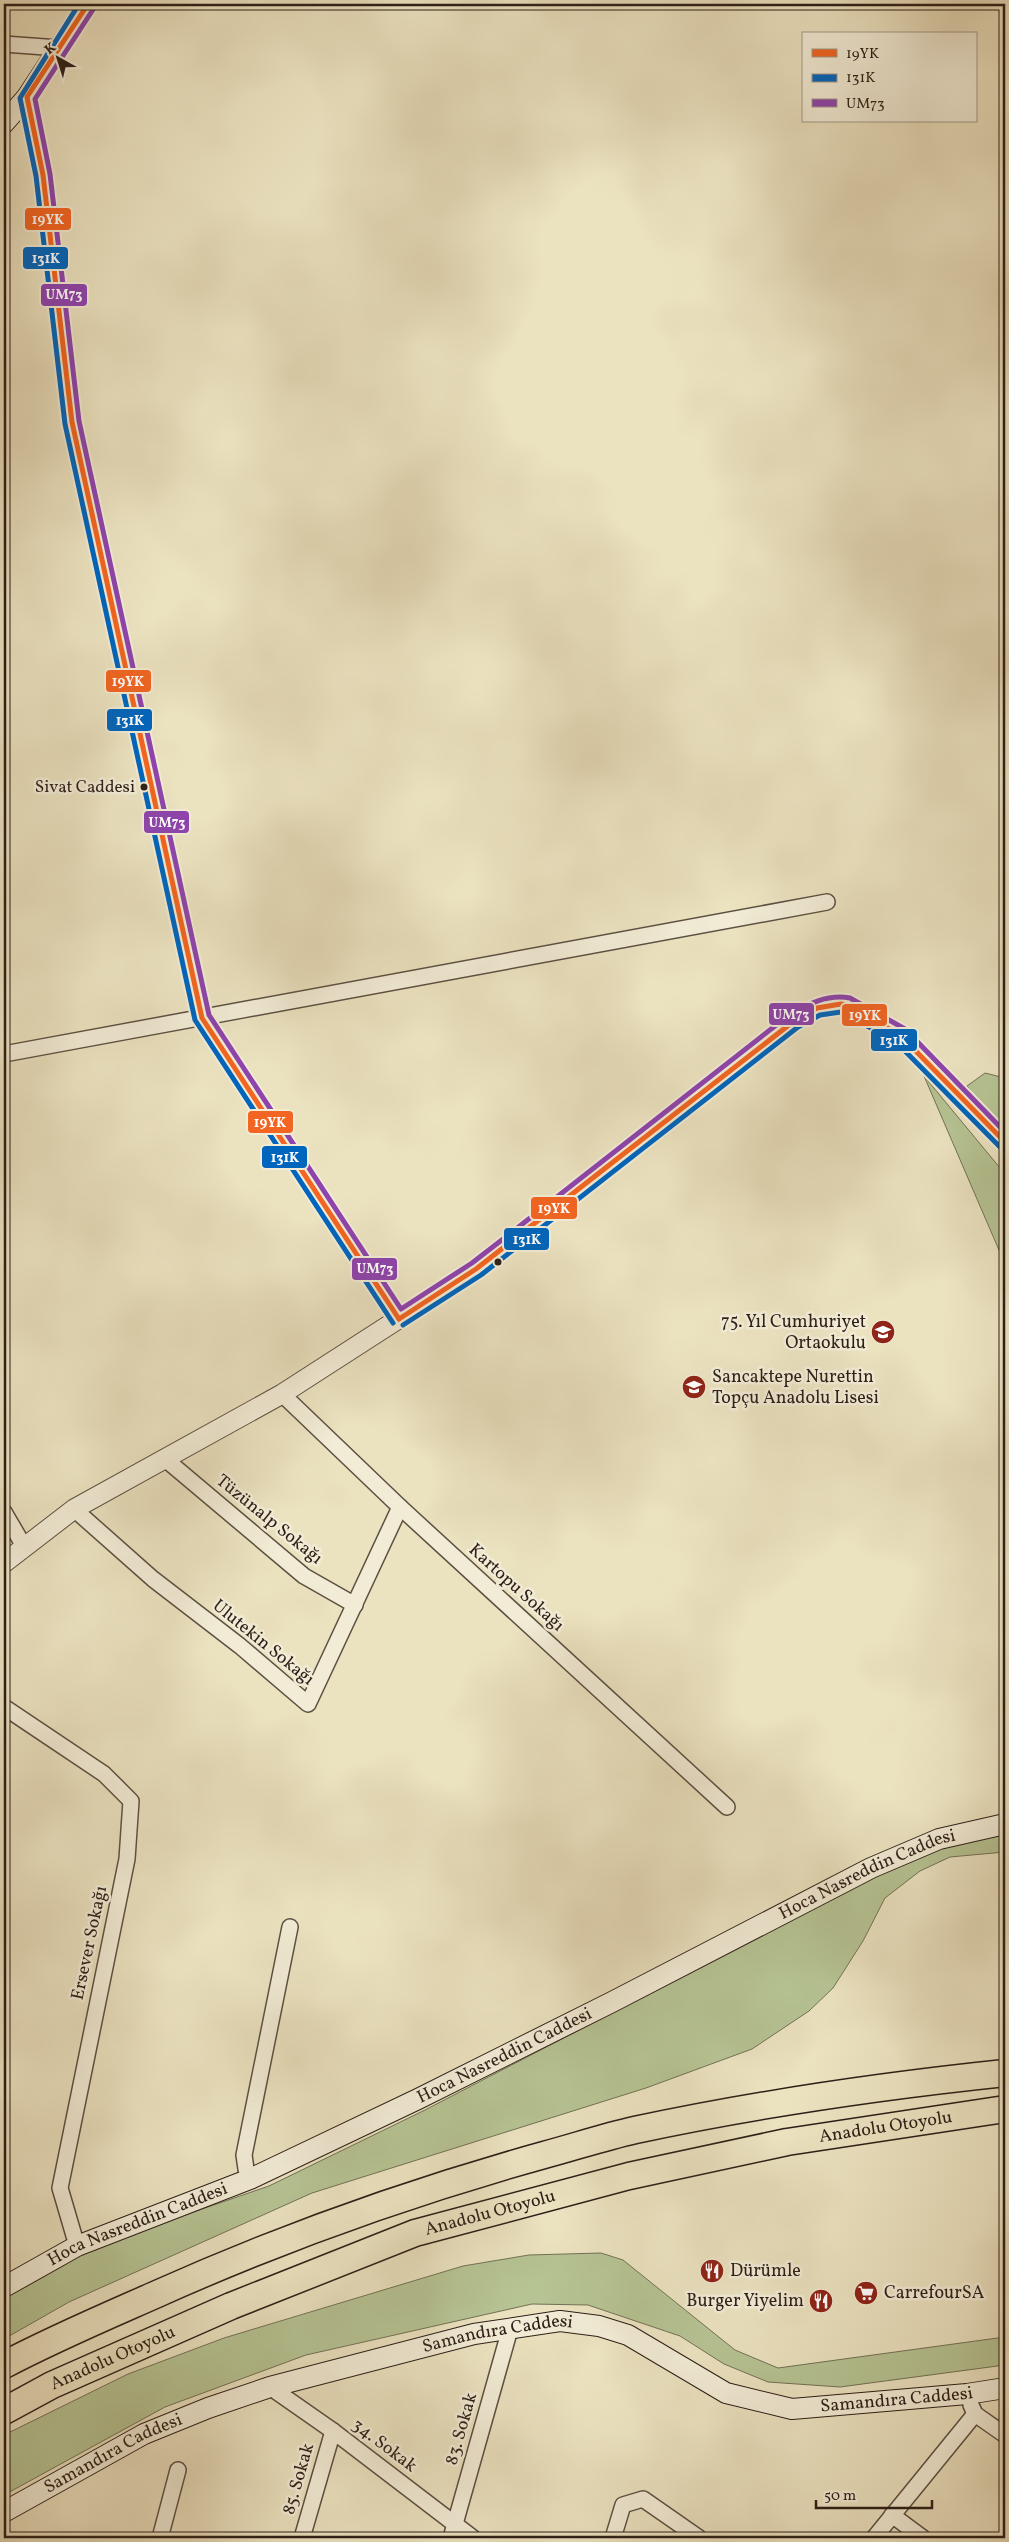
<svg xmlns="http://www.w3.org/2000/svg" width="1009" height="2542" viewBox="0 0 1009 2542" font-family="Vollkorn,serif">
<style>
.green{fill:#b6c393;stroke:#727156}
.lines{fill:none;stroke-linecap:round;stroke-linejoin:round}
.minor-casing{stroke:#5c5042;stroke-width:18}
.tertiary-casing{stroke:#5c5042;stroke-width:21}
.secondary-casing{stroke:#2d1f18;stroke-width:22}
.motorway-casing{stroke:#2d1f18;stroke-width:29}
.minor{stroke:#f2ecd6;stroke-width:15}
.tertiary{stroke:#f2ecd6;stroke-width:19}
.secondary{stroke:#f2ecd6;stroke-width:20}
.motorway{stroke:#ebe2c0;stroke-width:26}
.bus-1-casing{stroke:#f2ecd6;stroke-width:9}
.bus-2-casing{stroke:#f2ecd6;stroke-width:9}
.bus-3-casing{stroke:#f2ecd6;stroke-width:9}
.bus-1{stroke:#f26522;stroke-width:5}
.bus-2{stroke:#0065bd;stroke-width:5}
.bus-3{stroke:#8e44ad;stroke-width:5}
.bus-dot{fill:#2d1f18;stroke:#f2ecd6;stroke-width:2}
.labels{text-anchor:middle;dominant-baseline:central;stroke-width:5;stroke-linejoin:round;paint-order:stroke}
.bus-label{font-size:17px;fill:#2d1f18;stroke:#f2ecd6;text-anchor:end}
.poi-label{font-size:18px;fill:#2d1f18;stroke:#f2ecd6;text-anchor:start}
.street-label{font-size:18px;fill:#2d1f18;stroke:#f2ecd6}
.line-badge{stroke:#f2ecd6;stroke-width:2}
.badge-label{font-size:14px;text-anchor:middle;font-weight:bold;fill:#fff}
</style>
<rect width="100%" height="100%" fill="#ebe2c0"/>
<filter id="stains"><feTurbulence type="fractalNoise" baseFrequency=".004" numOctaves="4"/><feColorMatrix values="0 0 0 0 .2 0 0 0 0 .09 0 0 0 0 .02 0 0 0 .5 -.17"/></filter>
<radialGradient id="worn" r=".72"><stop offset=".6" stop-color="#630" stop-opacity="0"/><stop offset="1" stop-color="#630" stop-opacity=".3"/></radialGradient>
<!-- green -->
<g class="green">
<path d="M985 1073 1005 1078V1137L967 1086Z"/>
<path d="M924 1076 1005 1174V1264Z"/>
<path d="M1005 1832V1852L950 1857 920 1871 885 1898 863 1941 833 1988 809 2011 752 2049 646 2088 312 2193 69 2302 4 2339V2294L83 2250 269 2186 425 2110 658 1989 867 1877 940 1847Z"/>
<path d="M601 2253 623 2260 735 2350 778 2368 1005 2337V2365L840 2387 768 2382 724 2364 680 2336 588 2305 532 2304 306 2355 165 2407 4 2495V2435L128 2374 224 2338 463 2266 529 2255Z"/>
</g>
<g class="lines">
<!-- minor casing -->
<g class="minor-casing">
<g id="minor">
<path d="M4 44 59 48"/>
<path d="M27 97 43 175 72 422 202 1018 399 1319"/>
<path d="M4 1054 827 902"/>
<path d="M282 1394 400 1507 727 1807"/>
<path d="M164 1458 304 1576 355 1605"/>
<path d="M74 1509 153 1579 240 1646 308 1704 400 1507"/>
<path d="M4 1512 25 1548"/>
<path d="M4 1707 104 1774 131 1801 127 1859 60 2188 77 2246"/>
<path d="M250 2179 246 2169 244 2155 290 1927"/>
<path d="M270 2387 333 2431 473 2538"/>
<path d="M971 2405 975 2414 1005 2435"/>
<path d="M892 2515 923 2538"/>
<path d="M160 2538 178 2470"/>
<path d="M302 2538 333 2431"/>
<path d="M451 2538 510 2329"/>
<path d="M613 2538 623 2505 643 2499 699 2538"/>
<path d="M874 2538 975 2414"/>
</g>
</g>
<!-- tertiary casing -->
<g class="tertiary-casing">
<path id="tertiary" d="M4 1563 74 1509 282 1394 476 1269 794 1021 817 1008 841 1004 847 1005 900 1035 1005 1142"/>
</g>
<!-- secondary casing -->
<g class="secondary-casing">
<g id="secondary">
<path d="M4 123 27 97 88 4"/>
<path id="s1" d="M4 2287 77 2246 250 2179 418 2099 612 2002 871 1868 939 1839 1005 1824"/>
<path id="s2" d="M4 2512 144 2434 208 2408 270 2387 474 2334 560 2321 599 2326 628 2335 726 2393 792 2409 967 2394 1005 2388"/>
</g>
</g>
<!-- motorway casing -->
<g class="motorway-casing">
<g id="motorway">
<path d="M4 2365C53 2339 105 2317 157 2294 282 2238 411 2192 544 2155 574 2147 604 2137 635 2130 757 2104 881 2086 1005 2073"/>
<path id="s3" d="M4 2411 52 2385 231 2306 415 2233 629 2176 787 2142 1005 2109"/>
</g>
</g>
<!-- minor -->
<use href="#minor" class="minor"/>
<!-- tertiary -->
<use href="#tertiary" class="tertiary"/>
<!-- secondary -->
<use href="#secondary" class="secondary"/>
<!-- motorway -->
<use href="#motorway" class="motorway"/>
<!-- bus-1 casing -->
<g class="bus-1-casing">
<g id="bus-1">
<path d="M88 4 27 97 43 175 72 422 202 1018 399 1319"/>
<path d="M399 1319 476 1269 794 1021 817 1008 841 1004 847 1005 900 1035 1005 1142"/>
</g>
</g>
<!-- bus-2 casing -->
<g class="bus-2-casing">
<g id="bus-2">
<path d="M79 4 20 98 36 176 65 424 195 1020 393 1323"/>
<path d="M403 1325 481 1275 798 1027 820 1015 841 1012 895 1041 1000 1147"/>
</g>
</g>
<!-- bus-3 casing -->
<g class="bus-3-casing">
<path id="bus-3" d="M94 8 35 99 50 174 79 421 209 1015 401 1309 472 1263 516 1229 789 1015C808 1004 827 994 850 998L905 1029 1005 1132"/>
</g>
<!-- bus-1 -->
<use href="#bus-1" class="bus-1"/>
<!-- bus-2 -->
<use href="#bus-2" class="bus-2"/>
<!-- bus-3 -->
<use href="#bus-3" class="bus-3"/>
</g>
<!-- icons -->
<defs>
<g id="school-disc" transform="scale(1.25)"><circle r="9.5" fill="#8f2418" stroke="#f2ecd6"/><path d="M0-5L7-2L0 1L-7-2ZM-4 1L0 2.5L4 1V4Q0 6-4 4Z" fill="#fff"/></g>
<g id="restaurant-disc" transform="scale(1.25)"><circle r="9.5" fill="#8f2418" stroke="#f2ecd6"/><path d="M-5-6h1v4h1v-4h1v4h1v-4h1v5L-1.5 .5V6h-2V.5L-5-1ZM5-6V6H3V1.5H1.5Q1.5-4 5-6Z" fill="#fff"/></g>
<g id="supermarket-disc" transform="scale(1.25)"><circle r="9.5" fill="#8f2418" stroke="#f2ecd6"/><path d="M-6-5.5h2.5l.6 2H6L4.5 2H-2.5L-4.4-4H-6ZM-1.5 3.2a1.3 1.3 0 1 0 .1 0ZM3 3.2a1.3 1.3 0 1 0 .1 0Z" fill="#fff"/></g>
</defs>
<g fill-rule="evenodd">
<use href="#school-disc" x="883" y="1332"/>
<use href="#school-disc" x="694" y="1387"/>
<use href="#restaurant-disc" x="712" y="2271"/>
<use href="#supermarket-disc" x="866" y="2293"/>
<use href="#restaurant-disc" x="821" y="2301"/>
</g>
<!-- markers -->
<g class="bus-dot">
<circle cx="144" cy="787" r="4.5"/>
<circle cx="498" cy="1262" r="4.5"/>
</g>
<g class="labels">
<!-- bus labels -->
<g class="bus-label">
<text x="135" y="787">Sivat Caddesi</text>
</g>
<!-- poi labels -->
<g class="poi-label">
<text x="866" y="1322" text-anchor="end">75. Yıl Cumhuriyet<tspan x="866" dy="21">Ortaokulu</tspan></text>
<text x="712" y="1377">Sancaktepe Nurettin<tspan x="712" dy="21">Topçu Anadolu Lisesi</tspan></text>
<text x="730" y="2271">Dürümle</text>
<text x="884" y="2293">CarrefourSA</text>
<text x="804" y="2301" text-anchor="end">Burger Yiyelim</text>
</g>
<!-- street labels -->
<g class="street-label">
<text transform="translate(269 1520) rotate(39)">Tüzünalp Sokağı</text>
<text transform="translate(516 1588) rotate(42)">Kartopu Sokağı</text>
<text transform="translate(263 1643) rotate(39)">Ulutekin Sokağı</text>
<text stroke="none"><textPath href="#s1" startOffset="958">Hoca Nasreddin Caddesi</textPath></text>
<text transform="translate(90 1943) rotate(-78)">Ersever Sokağı</text>
<text stroke="none"><textPath href="#s1" startOffset="552">Hoca Nasreddin Caddesi</textPath></text>
<text stroke="none"><textPath href="#s3" startOffset="931">Anadolu Otoyolu</textPath></text>
<text stroke="none"><textPath href="#s3" startOffset="526">Anadolu Otoyolu</textPath></text>
<text stroke="none"><textPath href="#s1" startOffset="148">Hoca Nasreddin Caddesi</textPath></text>
<text stroke="none"><textPath href="#s2" startOffset="529">Samandıra Caddesi</textPath></text>
<text stroke="none"><textPath href="#s3" startOffset="121">Anadolu Otoyolu</textPath></text>
<text stroke="none"><textPath href="#s2" startOffset="949">Samandıra Caddesi</textPath></text>
<text transform="translate(462 2429) rotate(-74)">83. Sokak</text>
<text transform="translate(384 2446) rotate(37)">34. Sokak</text>
<text stroke="none"><textPath href="#s2" startOffset="124">Samandıra Caddesi</textPath></text>
<text transform="translate(299 2479) rotate(-74)">85. Sokak</text>
</g>
</g>
<g class="line-badge">
<rect x="24" y="207" width="48" height="24" rx="5" fill="#f26522"/>
<rect x="22" y="246" width="47" height="24" rx="5" fill="#0065bd"/>
<rect x="40" y="283" width="48" height="24" rx="5" fill="#8e44ad"/>
<rect x="105" y="669" width="47" height="24" rx="5" fill="#f26522"/>
<rect x="106" y="708" width="47" height="24" rx="5" fill="#0065bd"/>
<rect x="143" y="810" width="47" height="24" rx="5" fill="#8e44ad"/>
<rect x="768" y="1002" width="47" height="24" rx="5" fill="#8e44ad"/>
<rect x="841" y="1003" width="47" height="24" rx="5" fill="#f26522"/>
<rect x="870" y="1028" width="48" height="24" rx="5" fill="#0065bd"/>
<rect x="247" y="1110" width="47" height="24" rx="5" fill="#f26522"/>
<rect x="261" y="1145" width="47" height="24" rx="5" fill="#0065bd"/>
<rect x="530" y="1196" width="48" height="24" rx="5" fill="#f26522"/>
<rect x="503" y="1227" width="47" height="24" rx="5" fill="#0065bd"/>
<rect x="351" y="1257" width="47" height="24" rx="5" fill="#8e44ad"/>
</g>
<g class="badge-label">
<text x="48" y="224">19YK</text>
<text x="46" y="263">131K</text>
<text x="64" y="299">UM73</text>
<text x="128" y="686">19YK</text>
<text x="130" y="725">131K</text>
<text x="167" y="827">UM73</text>
<text x="791" y="1019">UM73</text>
<text x="865" y="1020">19YK</text>
<text x="894" y="1045">131K</text>
<text x="270" y="1127">19YK</text>
<text x="285" y="1162">131K</text>
<text x="554" y="1213">19YK</text>
<text x="527" y="1244">131K</text>
<text x="375" y="1273">UM73</text>
</g>
<!-- margin -->
<rect width="1009" height="2542" fill="none" stroke="#ebe2c0" stroke-width="20"/>
<rect x="5" y="5" width="999" height="2532" fill="none" stroke="#2d1f18" stroke-width="2.5"/>
<rect x="10" y="10" width="989" height="2522" fill="none" stroke="#2d1f18"/>
<!-- legend -->
<rect x="802" y="32" width="175" height="90" fill="#f2ecd6" stroke="#a39a8a"/>
<rect x="812" y="49" width="25" height="8" fill="#f26522" stroke="#a39a8a"/>
<text x="846" y="58" font-size="15" fill="#2d1f18">19YK</text>
<rect x="812" y="74" width="25" height="8" fill="#0065bd" stroke="#a39a8a"/>
<text x="846" y="82" font-size="15" fill="#2d1f18">131K</text>
<rect x="812" y="99" width="25" height="8" fill="#8e44ad" stroke="#a39a8a"/>
<text x="846" y="108" font-size="15" fill="#2d1f18">UM73</text>
<!-- north arrow -->
<g transform="translate(58 58) rotate(321)" stroke="#f2ecd6" stroke-width="4" paint-order="stroke">
<path d="M0-4L9 19L0 12L-9 19Z" fill="#2d1f18"/>
<text y="-8" font-size="14" font-weight="bold" text-anchor="middle" fill="#2d1f18">K</text>
</g>
<!-- scale -->
<path d="M816 2500v8h116v-8" fill="none" stroke="#2d1f18" stroke-width="2.5"/>
<text x="824" y="2500" font-size="15" fill="#2d1f18" stroke="#f2ecd6" stroke-width="4" paint-order="stroke">50 m</text>
<rect width="100%" height="100%" filter="url(#stains)"/>
<rect width="100%" height="100%" fill="url(#worn)"/>
</svg>
